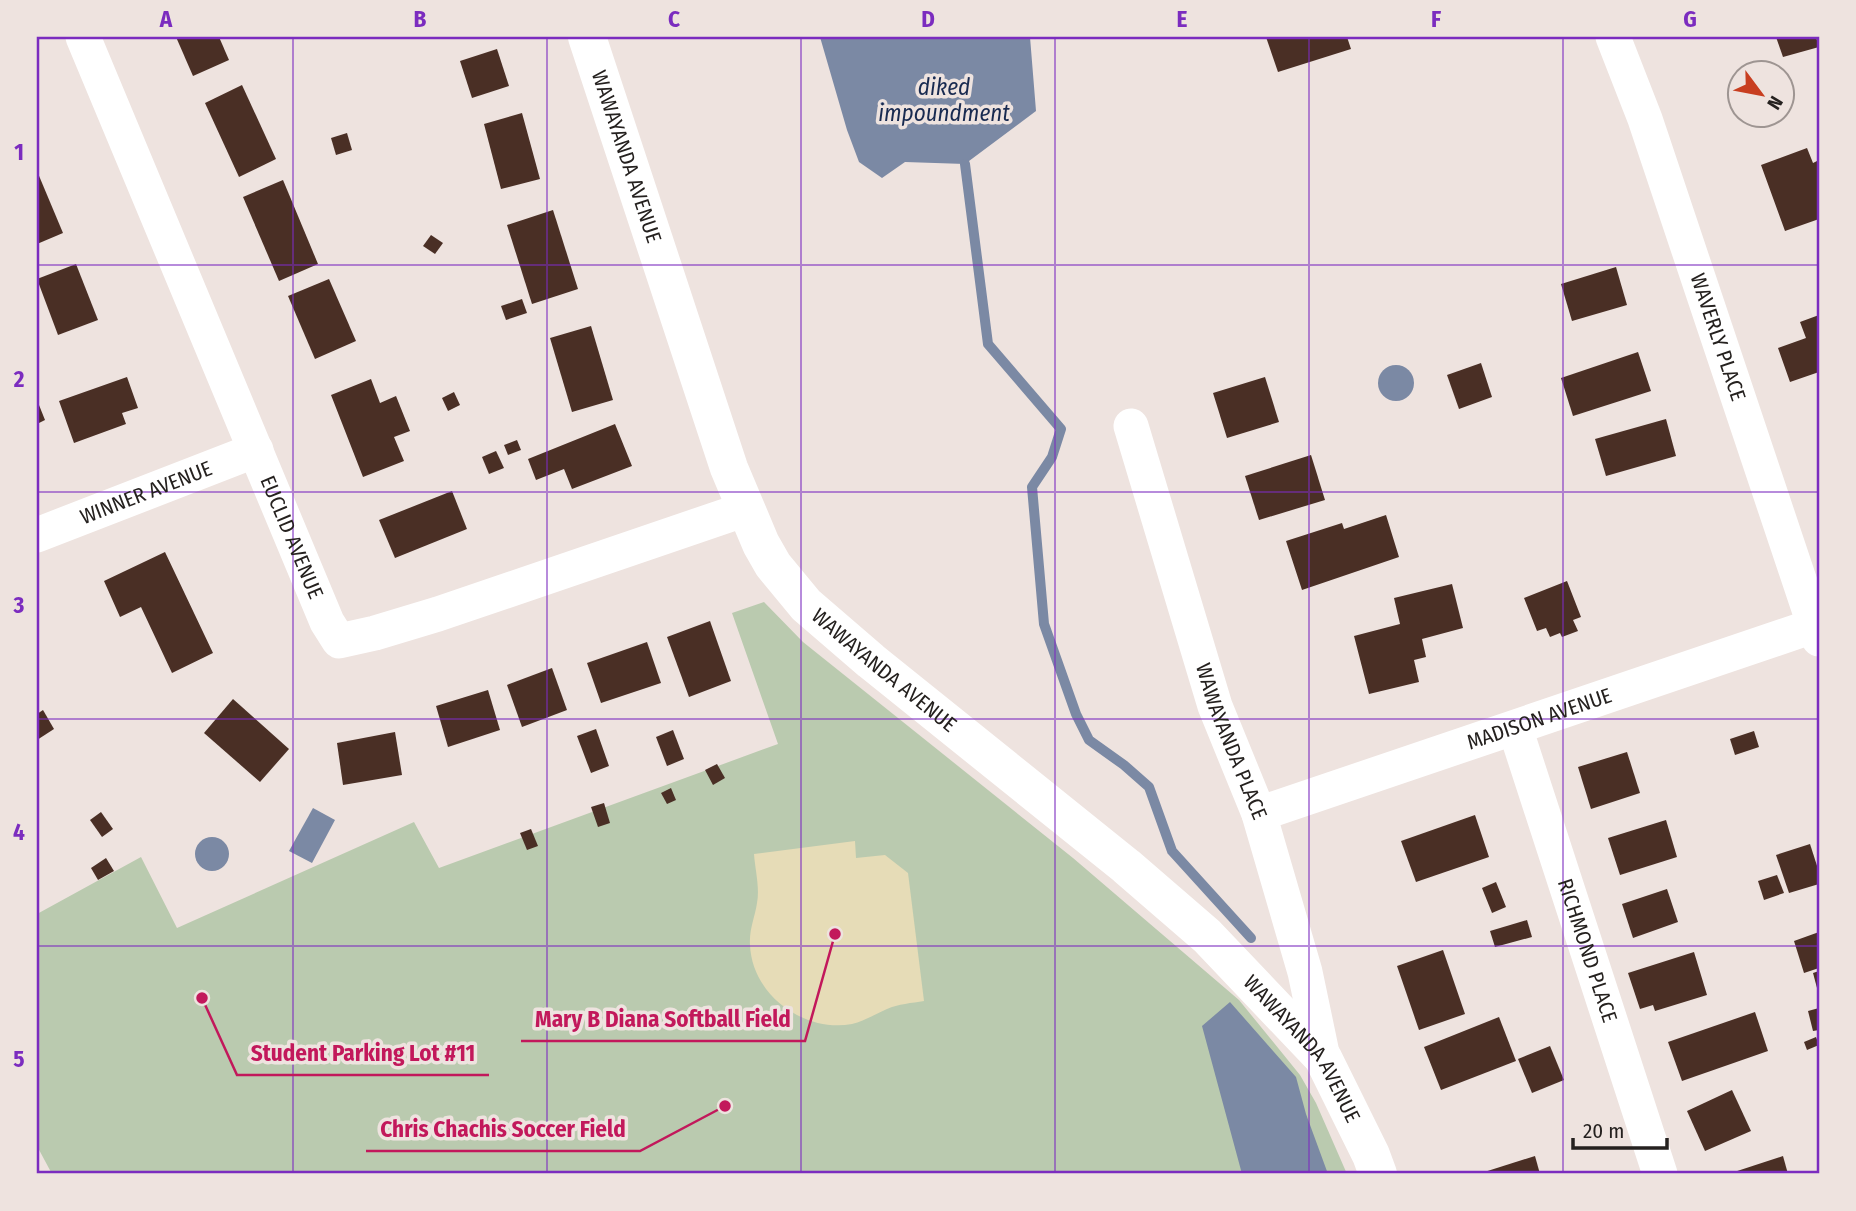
<svg xmlns="http://www.w3.org/2000/svg" width="1856" height="1211" viewBox="0 0 1856 1211" font-family="'Fira Sans Condensed',sans-serif">
<style>
.green{fill:#bacaaf}
.sand{fill:#e6dcb7}
.water{fill:#7b89a4}
.lines{fill:none;stroke-linecap:round;stroke-linejoin:round}
.stream{stroke:#7b89a4;stroke-width:10}
.building{fill:#4a2f25}
.street{stroke:#fff;stroke-width:35}
.secondary{stroke:#fff;stroke-width:38}
.grid{fill:none;stroke:#7b2cbf;stroke-width:2;stroke-opacity:0.55}
.labels{text-anchor:middle;dominant-baseline:central;stroke-width:7;stroke-linejoin:round;paint-order:stroke}
.street-label{font-size:21px;fill:#25211f;stroke:#eee3df}
.water-label{font-size:23px;font-style:italic;fill:#182a50;stroke:#eee3df}
.leader{fill:none;stroke:#c2185b;stroke-width:2.5}
.callout-dot{fill:#c2185b;stroke:#eee3df;stroke-width:2.5}
.callout-label{font-size:23px;text-anchor:middle;font-weight:bold;fill:#c2185b;stroke:#eee3df;stroke-width:7;stroke-linejoin:round;paint-order:stroke}
.neatline{fill:none;stroke:#7b2cbf;stroke-width:2.5}
.grid-label{font-size:23px;text-anchor:middle;font-weight:bold;fill:#7b2cbf}
</style>
<rect width="100%" height="100%" fill="#eee3df"/>
<!-- green -->
<path class="green" d="M764 602 803 642 1073 858 1239 1000 1300 1075 1316 1103 1347 1174H52L37 1146V914L141 857 177 928 414 822 439 868 778 744 732 613Z"/>
<!-- sand -->
<path class="sand" d="M855 841 856 858 885 855 908 873 924 1001C912 1003 898 1004 887 1009 875 1014 865 1021 852 1024 804 1033 752 995 750 945 749 929 755 917 757 903 760 888 755 869 754 854Z"/>
<!-- water -->
<g class="water">
<path d="M820 37H1030L1036 111 965 164 905 162 882 178 859 162 847 130Z"/>
<circle cx="1396" cy="383" r="18"/>
<path d="M313 808 335 820 312 863 289 851Z"/>
<circle cx="212" cy="854" r="17"/>
<path d="M1230 1002 1296 1077 1306 1114 1328 1174H1242L1202 1026Z"/>
</g>
<g class="lines">
<!-- stream -->
<path class="stream" d="M965 164 988 344 1061 429 1052 457 1032 487 1044 624 1076 714 1089 740 1124 765 1149 787 1172 851 1251 938"/>
</g>
<!-- building -->
<g class="building">
<path d="M176 37H219L229 60 193 76Z"/>
<path d="M1266 37H1347L1351 49 1278 72Z"/>
<path d="M1776 37H1816L1819 47 1783 57Z"/>
<path d="M497 49 509 86 472 98 460 61Z"/>
<path d="M242 85 276 159 239 177 205 103Z"/>
<path d="M522 113 540 179 501 189 484 124Z"/>
<path d="M347 133 352 150 336 155 331 138Z"/>
<path d="M1807 148 1813 163 1819 160V219L1785 231 1761 165Z"/>
<path d="M37 171 63 233 37 244Z"/>
<path d="M283 180 318 264 279 281 243 197Z"/>
<path d="M553 210 578 289 532 304 507 225Z"/>
<path d="M431 235 443 243 435 254 423 246Z"/>
<path d="M76 264 98 320 58 335 37 279Z"/>
<path d="M1616 267 1627 305 1572 321 1561 284Z"/>
<path d="M329 279 356 341 315 359 288 296Z"/>
<path d="M522 299 527 313 506 320 501 306Z"/>
<path d="M1819 315V372L1790 382 1778 348 1806 338 1800 322Z"/>
<path d="M591 326 613 400 572 412 550 338Z"/>
<path d="M1638 352 1651 391 1573 416 1561 378Z"/>
<path d="M1481 363 1492 397 1459 409 1447 375Z"/>
<path d="M127 377 138 408 122 413 126 424 74 443 59 401Z"/>
<path d="M1265 377 1279 422 1227 438 1213 393Z"/>
<path d="M371 379 380 403 396 396 410 431 394 437 404 461 363 477 331 395Z"/>
<path d="M454 392 460 405 448 411 442 398Z"/>
<path d="M37 400 45 420 37 424Z"/>
<path d="M1666 419 1676 456 1606 476 1595 439Z"/>
<path d="M615 424 632 466 572 489 564 469 536 480 528 459Z"/>
<path d="M517 440 521 450 508 455 504 445Z"/>
<path d="M496 451 504 468 489 474 482 457Z"/>
<path d="M1311 455 1325 500 1259 520 1245 476Z"/>
<path d="M452 491 467 529 395 558 379 520Z"/>
<path d="M1386 515 1399 557 1302 590 1286 541 1342 523 1344 529Z"/>
<path d="M165 552 213 653 172 673 141 607 120 617 104 581Z"/>
<path d="M1567 581 1581 617 1573 620 1578 631 1562 637 1560 633 1550 637 1546 628 1537 631 1524 598Z"/>
<path d="M1452 584 1463 628 1422 639 1426 657 1414 660 1419 682 1369 694 1354 636 1400 624 1394 598Z"/>
<path d="M710 621 731 681 689 697 667 637Z"/>
<path d="M647 642 661 683 601 703 587 663Z"/>
<path d="M552 668 567 710 522 727 507 685Z"/>
<path d="M488 690 500 730 448 747 436 706Z"/>
<path d="M233 699 289 749 260 782 204 733Z"/>
<path d="M43 710 54 729 37 740V714Z"/>
<path d="M596 729 609 766 591 773 577 736Z"/>
<path d="M673 730 684 759 667 766 656 737Z"/>
<path d="M1754 731 1759 747 1735 755 1730 739Z"/>
<path d="M395 732 402 775 343 785 337 743Z"/>
<path d="M1627 752 1640 793 1591 809 1578 767Z"/>
<path d="M717 764 725 778 713 785 705 770Z"/>
<path d="M671 788 676 800 667 804 661 793Z"/>
<path d="M604 803 610 823 598 827 591 807Z"/>
<path d="M101 812 113 829 102 837 90 820Z"/>
<path d="M1475 815 1489 857 1416 882 1401 841Z"/>
<path d="M1666 820 1677 857 1620 875 1608 838Z"/>
<path d="M531 829 538 846 527 850 520 833Z"/>
<path d="M1810 844 1819 872V884L1789 893 1776 855Z"/>
<path d="M106 858 114 871 98 880 91 868Z"/>
<path d="M1777 875 1784 893 1764 900 1758 881Z"/>
<path d="M1496 882 1506 907 1492 913 1482 888Z"/>
<path d="M1667 889 1678 922 1633 938 1622 904Z"/>
<path d="M1527 920 1532 937 1495 947 1490 931Z"/>
<path d="M1819 932V968L1804 973 1794 941Z"/>
<path d="M1443 950 1465 1014 1419 1030 1397 966Z"/>
<path d="M1694 952 1707 995 1655 1011 1653 1005 1640 1009 1628 973Z"/>
<path d="M1819 971V987L1817 988 1813 973Z"/>
<path d="M1819 1008V1030L1813 1031 1808 1011Z"/>
<path d="M1755 1012 1768 1051 1682 1081 1668 1042Z"/>
<path d="M1499 1017 1516 1061 1441 1090 1424 1047Z"/>
<path d="M1816 1037 1819 1045 1807 1050 1804 1042Z"/>
<path d="M1550 1046 1564 1080 1532 1093 1518 1059Z"/>
<path d="M1732 1090 1751 1131 1705 1151 1687 1111Z"/>
<path d="M1535 1156 1540 1174H1478Z"/>
<path d="M1783 1156 1788 1174H1728Z"/>
</g>
<g class="lines">
<!-- street -->
<g class="street">
<path id="s1" d="M83 37 327 622 339 641 375 633 438 614 746 509"/>
<path id="s2" d="M1613 37 1645 119 1819 639"/>
<path id="s3" d="M1131 426 1215 706 1259 814 1305 972 1323 1058"/>
<path id="s4" d="M37 535 256 450"/>
<path id="s5" d="M1515 728 1660 1174"/>
<path id="s6" d="M1259 814 1819 624"/>
</g>
<!-- secondary -->
<path class="secondary" id="s7" d="M587 37 729 468 761 544 773 565 806 605 871 661 1126 866 1207 936 1323 1058 1371 1155 1378 1174"/>
</g>
<!-- grid -->
<path class="grid" d="M293 37V1174M547 37V1174M801 37V1174M1055 37V1174M1309 37V1174M1563 37V1174M37 265H1819M37 492H1819M37 719H1819M37 946H1819"/>
<g class="labels">
<!-- street labels -->
<g class="street-label">
<text stroke="none"><textPath href="#s7" startOffset="126">WAWAYANDA AVENUE</textPath></text>
<text stroke="none"><textPath href="#s2" startOffset="318">WAVERLY PLACE</textPath></text>
<text stroke="none"><textPath href="#s4" startOffset="117">WINNER AVENUE</textPath></text>
<text stroke="none"><textPath href="#s1" startOffset="542">EUCLID AVENUE</textPath></text>
<text stroke="none"><textPath href="#s7" startOffset="714">WAWAYANDA AVENUE</textPath></text>
<text stroke="none"><textPath href="#s6" startOffset="296">MADISON AVENUE</textPath></text>
<text stroke="none"><textPath href="#s3" startOffset="331">WAWAYANDA PLACE</textPath></text>
<text stroke="none"><textPath href="#s5" startOffset="234">RICHMOND PLACE</textPath></text>
<text stroke="none"><textPath href="#s7" startOffset="1281">WAWAYANDA AVENUE</textPath></text>
</g>
<!-- water labels -->
<g class="water-label">
<text x="944" y="87">diked<tspan x="944" dy="26">impoundment</tspan></text>
</g>
</g>
<!-- callouts -->
<path class="leader" d="M835 934L805 1041H521M202 998L237 1075H489M725 1106L640 1151H366"/>
<g class="callout-dot">
<circle cx="835" cy="934" r="7"/>
<circle cx="202" cy="998" r="7"/>
<circle cx="725" cy="1106" r="7"/>
</g>
<g class="callout-label">
<text x="663" y="1027">Mary B Diana Softball Field</text>
<text x="363" y="1061">Student Parking Lot #11</text>
<text x="503" y="1137">Chris Chachis Soccer Field</text>
</g>
<!-- border -->
<rect width="1856" height="1211" fill="none" stroke="#eee3df" stroke-width="77"/>
<!-- north arrow -->
<g transform="translate(1761 94) rotate(122)"><circle r="33" fill="#eee3df" stroke="#9e9592" stroke-width="2"/>
<path d="M0-5L12 26L0 18L-12 26Z" fill="#c83e20"/>
<text y="-10" font-size="19" font-weight="bold" text-anchor="middle" fill="#25211f">N</text>
</g>
<!-- scale -->
<path d="M1573 1138v10h94v-10" fill="none" stroke="#25211f" stroke-width="3.5"/>
<text x="1583" y="1138" font-size="21" fill="#25211f" stroke="#eee3df" stroke-width="5" paint-order="stroke">20 m</text>
<rect x="38" y="38" width="1780" height="1134" class="neatline"/>
<g class="grid-label">
<text x="166" y="27">A</text>
<text x="420" y="27">B</text>
<text x="674" y="27">C</text>
<text x="928" y="27">D</text>
<text x="1182" y="27">E</text>
<text x="1436" y="27">F</text>
<text x="1690" y="27">G</text>
<text x="19" y="160">1</text>
<text x="19" y="387">2</text>
<text x="19" y="613">3</text>
<text x="19" y="840">4</text>
<text x="19" y="1067">5</text>
</g>
</svg>
